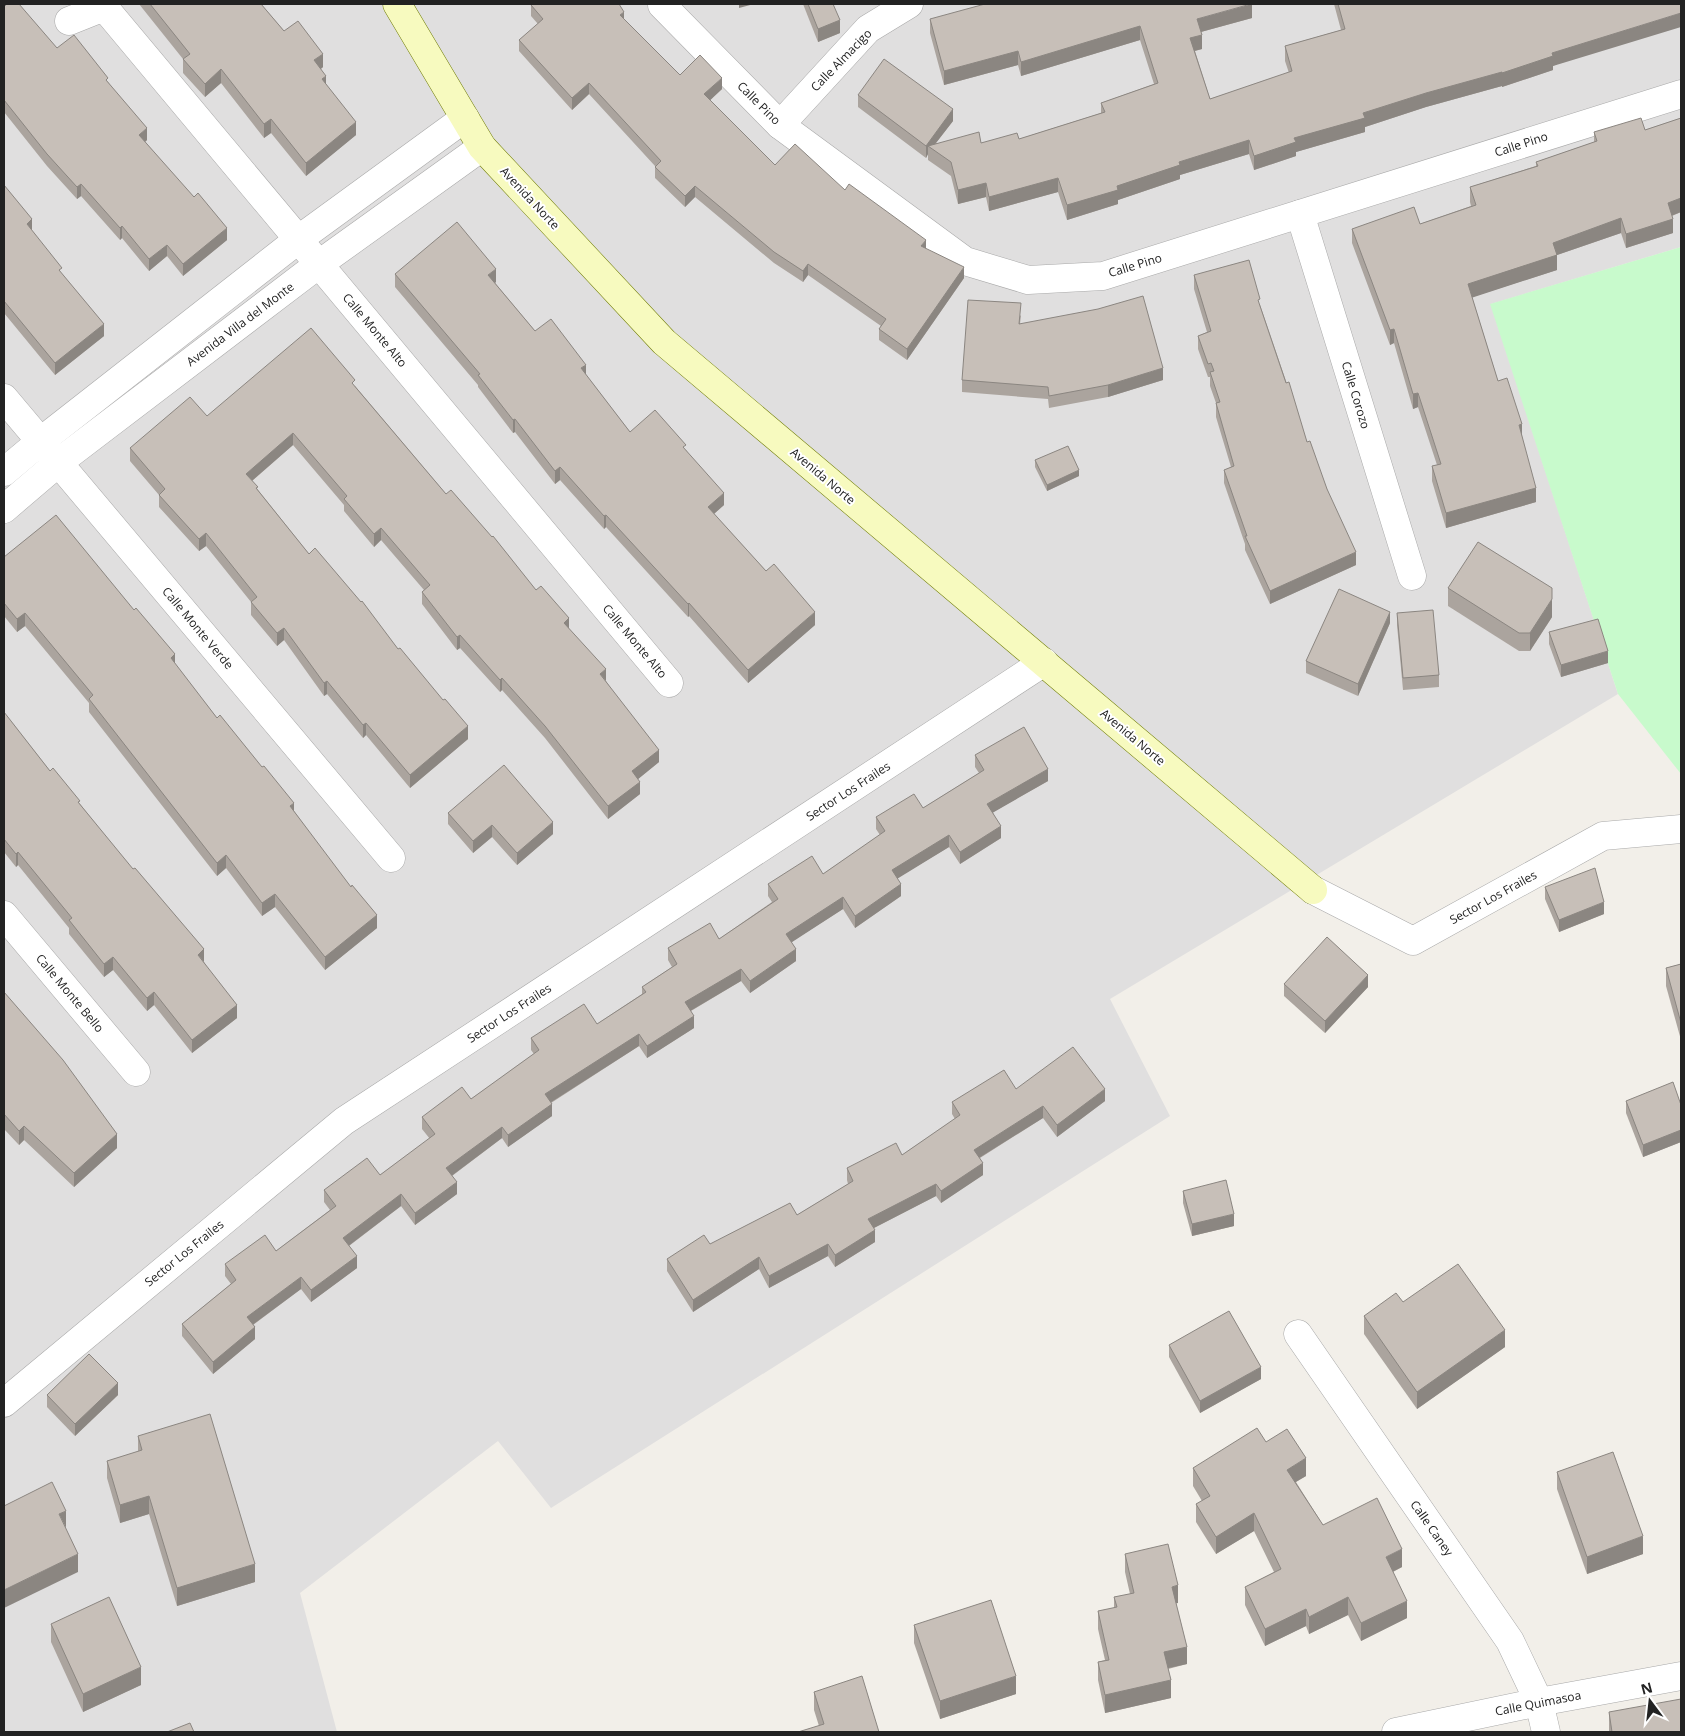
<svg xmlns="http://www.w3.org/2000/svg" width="1685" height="1736" viewBox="0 0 1685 1736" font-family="'Open Sans',sans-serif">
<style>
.residential{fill:#e0dfdf}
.park{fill:#c8facc}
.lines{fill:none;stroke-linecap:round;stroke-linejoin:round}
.street-casing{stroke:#a9a9a9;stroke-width:29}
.secondary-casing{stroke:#707d05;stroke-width:29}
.street{stroke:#fff;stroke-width:28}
.secondary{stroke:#f7fabf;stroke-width:28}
.wall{fill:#aba49e}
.shaded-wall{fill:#8b8681}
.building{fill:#c7bfb8;stroke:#8b8681}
.labels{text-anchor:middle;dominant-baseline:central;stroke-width:4;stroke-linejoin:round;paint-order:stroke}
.street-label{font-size:12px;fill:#222;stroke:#fff}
</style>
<rect width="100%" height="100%" fill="#f2efe9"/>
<!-- residential -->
<path class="residential" d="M4 4H1681V247L1491 304 1618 694 1110 999 1170 1116 551 1508 498 1441 300 1593 337 1732H4Z"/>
<!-- park -->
<path class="park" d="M1681 247V774L1618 694 1490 304Z"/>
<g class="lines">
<!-- street casing -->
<g class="street-casing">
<g id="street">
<path d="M662 5 780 125 965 261 1028 280 1103 276 1681 94"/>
<path d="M69 21 104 7 669 683"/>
<path d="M780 125 868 29 909 4"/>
<path d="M1300 214 1412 576"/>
<path d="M4 398 391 858"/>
<path d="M4 472 41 441 299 239 465 118"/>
<path d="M4 509 59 462 319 264 482 147"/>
<path d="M1313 890 1413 941 1603 836 1681 829"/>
<path d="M4 915 136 1072"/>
<path d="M1298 1334 1510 1641 1539 1702 1546 1732"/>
<path d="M4 1403 344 1121 1044 662"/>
<path d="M1396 1732 1539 1702 1681 1676"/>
</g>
</g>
<!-- secondary casing -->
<g class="secondary-casing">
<path id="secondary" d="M397 4 482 147 664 342 1313 890"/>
</g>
<!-- street -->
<use href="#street" class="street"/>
<!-- secondary -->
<use href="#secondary" class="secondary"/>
</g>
<!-- wall -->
<g class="wall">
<path d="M139 4H261L284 31 323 67 321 69 326 84 356 135 306 176 271 133 264 138 221 83 205 97 183 73V59Z"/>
<path d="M803 4H833L840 33 818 42Z"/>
<path d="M1334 4H1681L1553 66V70L1502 87V86L1426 107 1365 127V132L1296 152V156L1254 170 1249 154 1180 175V179L1118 200V204L1067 220 1058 192 989 211 986 197 958 204 951 176 928 160V154L926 158 858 107V95L953 121 936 143H981L1019 139 1101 113V103L1154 84 1140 40 1021 76 1018 65 944 85 930 33V19L1252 18 1201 32 1202 49 1195 51 1210 99 1289 73 1285 61V46L1341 30Z"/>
<path d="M531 5 624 19 680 75 722 89 710 100 775 165 845 190 926 249 964 278 907 360 879 340V329L881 326 808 275 803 282 774 263 695 197 685 207 655 178V166L589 94 572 110 519 51V40L538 24 531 16Z"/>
<path d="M4 7 57 48 108 82 147 140 145 142 227 240 183 276 167 256 149 271 122 238 120 240 81 196 77 199 47 166 4 112Z"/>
<path d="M1681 118V212L1672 216 1673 233 1626 248 1621 233 1557 255V270L1472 297 1498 381 1522 436 1536 502 1446 528 1432 481V466L1437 465 1418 407 1413 409 1394 343 1390 345 1352 243V229L1420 224 1471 206 1470 202V187L1536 166V162L1594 142V132L1645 130Z"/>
<path d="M4 185 32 231 104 336 55 375 4 313Z"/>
<path d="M395 274 496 282 495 283 535 331 586 375 630 432 686 450 724 505 714 514 815 625 748 683 689 616 688 617 606 527 604 529 560 480 555 484 515 432 513 433 478 387V385L395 287Z"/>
<path d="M1194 275 1260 305 1307 442 1327 489 1356 565 1270 604 1245 550V544L1224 483V470L1231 467 1216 417V403L1210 386V377H1208L1198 349V336L1207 332 1194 289Z"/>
<path d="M1021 315 1020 324 1163 380 1108 397 1049 408 1048 399 962 392V380Z"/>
<path d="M355 386 446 494 536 590 569 629 606 681 659 762 638 779 640 794 608 819 545 738 502 690 500 692 460 648 457 650 422 604V592L424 590 381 540 374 547 344 511V505L293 445 252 481 258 490 309 554 398 649 468 739 410 788 366 735 363 738 327 694 324 696 284 640 277 646 251 615V602L206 546 199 551 159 507V495L130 461V448L207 416Z"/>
<path d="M1035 460 1079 476 1047 491 1035 467Z"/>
<path d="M4 557 175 665 217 718 294 811 377 928 325 970 275 907 262 916 226 868 217 876 89 712V703L25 626 17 632 4 616Z"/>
<path d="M1448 588 1552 617 1530 651H1519L1448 606Z"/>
<path d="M1397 613 1439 675V687L1403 690 1397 625Z"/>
<path d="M1390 623 1358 696 1306 673V661Z"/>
<path d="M1549 632 1608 663 1561 677 1549 644Z"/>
<path d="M4 702 5 714 50 771 80 804 204 962 237 1018 192 1053 154 1005 147 1011 113 970 104 977 69 934V928L18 865 16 867 4 852Z"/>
<path d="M975 755 1048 781 993 812 1001 838 960 864 949 847 897 878 901 896 855 928 843 909 791 942 796 961 750 993 741 981 691 1011 694 1028 647 1058 639 1046 551 1103 552 1116 508 1147 502 1138 452 1176 457 1194 415 1225 401 1206 349 1246 357 1268 311 1302 301 1289 253 1325 255 1339 213 1374 182 1336V1324L231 1284 225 1276V1264L276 1251 330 1210 324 1202V1190L380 1175 430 1139 422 1129V1117L471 1099 534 1054 531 1050V1038L597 1024 642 994V987L672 967 668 960V948L719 939 772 902 768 896V884L823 874 880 835 876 829V817L923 808 979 773 975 767Z"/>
<path d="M448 813 553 834 517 865 492 837 473 853 448 824Z"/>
<path d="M1545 887 1604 914 1559 932 1545 899Z"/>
<path d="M1681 964V1040L1666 986V968Z"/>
<path d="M1284 984 1368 987 1325 1033 1284 996Z"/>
<path d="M4 992 117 1148 74 1187 24 1140 19 1145 4 1129Z"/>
<path d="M1016 1089 1105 1101 1057 1137 1043 1118 980 1158 983 1175 941 1203 936 1196 874 1228 875 1242 835 1267 828 1256 769 1288 759 1269 693 1312 667 1271V1259L797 1215 848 1184 847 1180V1168L902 1155 955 1119 952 1114V1102Z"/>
<path d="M1626 1101 1681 1105V1142L1643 1157 1626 1113Z"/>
<path d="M1183 1191 1234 1226 1192 1236 1183 1203Z"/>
<path d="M1403 1302 1505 1347 1417 1409 1364 1334V1316Z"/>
<path d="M1169 1345 1261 1379 1200 1413 1169 1357Z"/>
<path d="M47 1395H118L75 1436 47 1407Z"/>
<path d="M138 1436 255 1582 177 1606 149 1514 120 1523 107 1478V1461L138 1452Z"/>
<path d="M1266 1442 1306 1476 1296 1482 1323 1525 1402 1567 1393 1572 1407 1618 1361 1641 1348 1615 1309 1634 1306 1626 1265 1646 1245 1605V1587L1274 1572 1254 1531 1216 1554 1196 1522V1504L1202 1501 1193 1486V1468Z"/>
<path d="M1557 1472 1643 1554 1587 1574 1557 1489Z"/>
<path d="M1125 1554 1178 1603H1176L1187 1664 1168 1669 1171 1698 1105 1713 1098 1680V1662L1105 1660 1098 1629V1611L1114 1608V1597L1130 1594 1125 1572Z"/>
<path d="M51 1624 141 1685 83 1712 51 1642Z"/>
<path d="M914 1625 1016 1694 940 1719 914 1643Z"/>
<path d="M814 1692 879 1732 819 1726 814 1710Z"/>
<path d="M1609 1712 1681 1732H1609Z"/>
</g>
<!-- shaded-wall -->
<g class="shaded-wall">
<path d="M739 4H754L739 8Z"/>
<path d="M1252 4V18L1197 33V19Z"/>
<path d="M624 12V23L620 15Z"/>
<path d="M1681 13V27L1553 66V70L1502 87V73L1552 53Z"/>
<path d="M840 20V33L818 42V29Z"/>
<path d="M1140 26V40L1021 76V62Z"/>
<path d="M1202 35V49L1190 52V38Z"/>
<path d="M1018 51V65L944 85V71Z"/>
<path d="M323 54V67L314 74V60Z"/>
<path d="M221 69V83L205 97V84Z"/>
<path d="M1502 72V86L1426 107 1365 127V132L1296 152V156L1254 170V156L1294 138 1363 113 1426 93Z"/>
<path d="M326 76V89L322 79Z"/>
<path d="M722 78V89L704 106V94Z"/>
<path d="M589 83V94L572 110V98Z"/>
<path d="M953 109V121L932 148 928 146V154L926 158V146Z"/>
<path d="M271 119V133L264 138V124Z"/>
<path d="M356 122V135L306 176V163Z"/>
<path d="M147 128V140L139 147V135Z"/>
<path d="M1249 140V154L1180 175V179L1118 200V204L1067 220V205L1179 162Z"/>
<path d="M1058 178V192L989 211V197Z"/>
<path d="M986 183V197L958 204V190Z"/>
<path d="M81 184V196L77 199V187Z"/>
<path d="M695 186V197L685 207V196Z"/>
<path d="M1681 198V212L1668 217V203Z"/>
<path d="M1621 218V233L1557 255V270L1468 299V284L1553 243Z"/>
<path d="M32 219V231L27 224Z"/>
<path d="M1673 219V233L1626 248V234Z"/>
<path d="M122 226V238L120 240V228Z"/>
<path d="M227 228V240L183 276V264Z"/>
<path d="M926 240V251L921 246Z"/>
<path d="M167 245V256L149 271V259Z"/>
<path d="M808 264V275L803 282V271Z"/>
<path d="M964 267V278L907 360V349Z"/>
<path d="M496 269V282L488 288V275Z"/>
<path d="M104 324V336L55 375V363Z"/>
<path d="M1394 329V343L1390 345V330Z"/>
<path d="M586 365V378L581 368Z"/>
<path d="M1163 368V380L1108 397V385Z"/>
<path d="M1418 393V407L1413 409V394Z"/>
<path d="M515 419V432L513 433V420Z"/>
<path d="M1522 424V438L1519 425Z"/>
<path d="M293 433V445L246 486V474Z"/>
<path d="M560 467V480L555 484V471Z"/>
<path d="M1079 470V476L1047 491V485Z"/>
<path d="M1536 488V502L1446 528V513Z"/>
<path d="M724 493V505L708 519V507Z"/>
<path d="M606 515V527L604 529V516Z"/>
<path d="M381 528V540L374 547V534Z"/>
<path d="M206 533V546L199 551V539Z"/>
<path d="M1356 552V565L1270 604V591Z"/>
<path d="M1552 599V617L1530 651V633Z"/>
<path d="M689 603V616L688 617V604Z"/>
<path d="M815 612V625L748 683V670Z"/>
<path d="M1390 612V623L1358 696V684Z"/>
<path d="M25 613V626L17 632V619Z"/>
<path d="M569 618V631L564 623Z"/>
<path d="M284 628V640L277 646V633Z"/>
<path d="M460 635V648L457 650V637Z"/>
<path d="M1608 651V663L1561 677V665Z"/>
<path d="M175 654V667L171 658Z"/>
<path d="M606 669V681L600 674Z"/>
<path d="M502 678V690L500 692V680Z"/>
<path d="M327 681V694L324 696V683Z"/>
<path d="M5 704V717L4 718V705Z"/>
<path d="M366 723V735L363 738V725Z"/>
<path d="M468 726V739L410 788V775Z"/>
<path d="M659 750V762L632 784V771Z"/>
<path d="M1048 769V781L987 816V804Z"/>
<path d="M640 782V794L608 819V806Z"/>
<path d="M294 803V816L290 806Z"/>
<path d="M553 822V834L517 865V853Z"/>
<path d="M492 825V837L473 853V841Z"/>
<path d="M1001 826V838L960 864V852Z"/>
<path d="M949 835V847L892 882V870Z"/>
<path d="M18 852V865L16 867V854Z"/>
<path d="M226 855V868L217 876V863Z"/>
<path d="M901 884V896L855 928V916Z"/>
<path d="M275 894V907L262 916V903Z"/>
<path d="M843 897V909L786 946V934Z"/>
<path d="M1604 902V914L1559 932V920Z"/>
<path d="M377 915V928L325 970V957Z"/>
<path d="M204 949V962L198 955Z"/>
<path d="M796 949V961L750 993V981Z"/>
<path d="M113 957V970L104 977V964Z"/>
<path d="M741 969V981L685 1014V1002Z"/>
<path d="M1368 975V987L1325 1033V1021Z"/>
<path d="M154 992V1005L147 1011V998Z"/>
<path d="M237 1005V1018L192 1053V1040Z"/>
<path d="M694 1016V1028L647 1058V1046Z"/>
<path d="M639 1034V1046L545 1106V1094Z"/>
<path d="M1105 1089V1101L1057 1137V1125Z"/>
<path d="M552 1104V1116L508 1147V1135Z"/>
<path d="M1043 1106V1118L974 1161V1150Z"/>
<path d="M24 1126V1140L19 1145V1131Z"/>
<path d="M502 1127V1138L446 1180V1168Z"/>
<path d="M1681 1130V1142L1643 1157V1145Z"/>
<path d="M117 1134V1148L74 1187V1173Z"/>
<path d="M983 1163V1175L941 1203V1191Z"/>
<path d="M457 1182V1194L415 1225V1213Z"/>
<path d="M936 1184V1196L868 1231V1219Z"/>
<path d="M401 1194V1206L343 1250V1238Z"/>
<path d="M1234 1214V1226L1192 1236V1224Z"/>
<path d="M875 1230V1242L835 1267V1255Z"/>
<path d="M828 1244V1256L769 1288V1276Z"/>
<path d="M357 1256V1268L311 1302V1290Z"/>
<path d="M759 1257V1269L693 1312V1300Z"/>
<path d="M301 1277V1289L247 1329V1317Z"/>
<path d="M255 1327V1339L213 1374V1362Z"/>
<path d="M1505 1330V1347L1417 1409V1392Z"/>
<path d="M1261 1367V1379L1200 1413V1401Z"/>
<path d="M118 1383V1395L75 1436V1424Z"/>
<path d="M1306 1458V1476L1287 1487V1470Z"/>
<path d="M149 1496V1514L120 1523V1505Z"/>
<path d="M66 1511V1528L59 1514Z"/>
<path d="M1254 1513V1531L1216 1554V1537Z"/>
<path d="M1643 1536V1554L1587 1574V1557Z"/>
<path d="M1402 1549V1567L1386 1575V1557Z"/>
<path d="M78 1554V1572L4 1608V1590Z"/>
<path d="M255 1564V1582L177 1606V1588Z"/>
<path d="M1178 1585V1603L1172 1604V1587Z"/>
<path d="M1348 1597V1615L1309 1634V1617Z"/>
<path d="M1407 1601V1618L1361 1641V1623Z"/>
<path d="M1306 1609V1626L1265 1646V1629Z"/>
<path d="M1187 1647V1664L1164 1669V1652Z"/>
<path d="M141 1667V1685L83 1712V1694Z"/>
<path d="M1016 1676V1694L940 1719V1701Z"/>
<path d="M1171 1680V1698L1105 1713V1695Z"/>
</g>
<!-- building -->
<g class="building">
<path d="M7 4H19L57 48 74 35 108 78 106 80 147 128 139 135 194 197 198 193 227 228 183 264 167 245 149 259 122 226 120 228 81 184 77 187 47 154 4 100V7Z"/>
<path d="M150 4H261L284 31 298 21 323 54 314 60 326 76 322 79 356 122 306 163 271 119 264 124 221 69 205 84 183 59 190 54Z"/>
<path d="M532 4H619L624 12 620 15 680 75 700 55 722 78 704 94 775 165 795 144 845 190 849 184 926 240 921 246 964 267 907 349 879 329 886 319 808 264 803 271 774 252 695 186 685 196 655 167 661 161 589 83 572 98 519 40 543 19 531 5Z"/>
<path d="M808 4H833L840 20 818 29Z"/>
<path d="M985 4H1251L1197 19 1202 35 1190 38 1210 99 1292 71 1285 46 1345 29 1338 4H1681V13L1552 53 1553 56 1502 73V72L1426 93 1363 113 1365 118 1294 138 1296 142 1254 156 1249 140 1179 162 1180 165 1117 186 1118 190 1067 205 1058 178 989 197 986 183 958 190 951 162 928 146 979 132 981 143 1017 133 1019 139 1105 112 1101 103 1158 83 1140 26 1021 62 1018 51 944 71 930 19Z"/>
<path d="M884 59 953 109 926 146 858 95Z"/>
<path d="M1641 118 1645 130 1681 118V198L1668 203 1673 219 1626 234 1621 218 1553 243 1557 255 1468 284 1498 381 1507 378 1522 424 1519 425 1536 488 1446 513 1432 466 1441 464 1418 393 1413 394 1394 329 1390 330 1352 229 1414 207 1420 224 1476 205 1470 187 1538 166 1536 162 1597 141 1594 132Z"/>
<path d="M4 185 32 219 27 224 62 268 59 270 104 324 55 363 4 301Z"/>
<path d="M457 222 496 269 488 275 535 331 551 319 586 365 581 368 630 432 655 410 686 445 683 447 724 493 708 507 766 571 774 564 815 612 748 670 689 603 688 604 606 515 604 516 560 467 555 471 515 419 513 420 478 375 480 374 395 274Z"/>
<path d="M1249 260 1260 299 1258 300 1286 383 1289 382 1307 442 1310 441 1327 489 1356 552 1270 591 1245 536H1247L1224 470 1234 466 1216 403 1220 402 1210 372 1214 371 1211 363 1208 364 1198 336 1211 331 1194 275Z"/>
<path d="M1143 296 1163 368 1108 385 1049 396 1048 387 962 380 968 300 1021 303 1019 324 1098 309Z"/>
<path d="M311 328 355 380 352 383 446 494 451 490 492 537 493 536 536 590 541 586 569 618 564 623 606 669 600 674 659 750 632 771 640 782 608 806 545 726 502 678 500 680 460 635 457 637 422 592 430 585 381 528 374 534 344 499 347 496 293 433 246 474 258 487 256 488 309 554 315 548 361 602 362 601 398 649 400 648 443 700 445 699 468 726 410 775 366 723 363 725 327 681 324 683 284 628 277 633 251 602 257 597 206 533 199 539 159 495 165 489 130 448 190 397 207 416Z"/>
<path d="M1068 446 1079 470 1047 485 1035 460Z"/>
<path d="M56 515 134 610 136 608 175 654 171 658 217 718 220 715 262 767 264 766 294 803 290 806 351 887 352 885 377 915 325 957 275 894 262 903 226 855 217 863 89 699 93 695 25 613 17 619 4 603V557Z"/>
<path d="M1478 542 1552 588V599L1530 633H1519L1448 588Z"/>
<path d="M1339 589 1390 612 1358 684 1306 661Z"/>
<path d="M1433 610 1439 675 1403 678 1397 613Z"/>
<path d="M1598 619 1608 651 1561 665 1549 632Z"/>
<path d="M4 712 50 771 53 768 80 801 78 802 133 869 135 868 204 949 198 955 237 1005 192 1040 154 992 147 998 113 957 104 964 69 920 72 918 18 852 16 854 4 839Z"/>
<path d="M1024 727 1048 769 987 804 1001 826 960 852 949 835 892 870 901 884 855 916 843 897 786 934 796 949 750 981 741 969 685 1002 694 1016 647 1046 639 1034 545 1094 552 1104 508 1135 502 1127 446 1168 457 1182 415 1213 401 1194 343 1238 357 1256 311 1290 301 1277 247 1317 255 1327 213 1362 182 1324 236 1280 225 1264 265 1235 276 1251 336 1206 324 1190 367 1158 380 1175 435 1134 422 1117 462 1087 471 1099 539 1050 531 1038 584 1004 597 1024 646 992 642 987 677 964 668 948 710 923 719 939 778 899 768 884 812 856 823 874 885 831 876 817 914 794 923 808 984 770 975 755Z"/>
<path d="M504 765 553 822 517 853 492 825 473 841 448 813Z"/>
<path d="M1595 868 1604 902 1559 920 1545 887Z"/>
<path d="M1327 937 1368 975 1325 1021 1284 984Z"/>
<path d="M1681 964V1023L1666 968Z"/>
<path d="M4 992 63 1060 117 1134 74 1173 24 1126 19 1131 4 1114Z"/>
<path d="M1073 1047 1105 1089 1057 1125 1043 1106 974 1150 983 1163 941 1191 936 1184 868 1219 875 1230 835 1255 828 1244 769 1276 759 1257 693 1300 667 1259 704 1235 710 1244 790 1203 797 1215 853 1181 847 1168 896 1143 902 1155 960 1115 952 1102 1004 1070 1016 1089Z"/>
<path d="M1673 1082 1681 1105V1130L1643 1145 1626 1101Z"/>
<path d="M1226 1180 1234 1214 1192 1224 1183 1191Z"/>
<path d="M1458 1264 1505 1330 1417 1392 1364 1316 1396 1293 1403 1302Z"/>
<path d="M1229 1311 1261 1367 1200 1401 1169 1345Z"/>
<path d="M89 1354 118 1383 75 1424 47 1395Z"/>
<path d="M210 1414 255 1564 177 1588 149 1496 120 1505 107 1461 142 1450 138 1436Z"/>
<path d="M1257 1428 1266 1442 1287 1429 1306 1458 1287 1470 1323 1525 1377 1498 1402 1549 1386 1557 1407 1601 1361 1623 1348 1597 1309 1617 1306 1609 1265 1629 1245 1587 1281 1569 1254 1513 1216 1537 1196 1504 1210 1496 1193 1468Z"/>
<path d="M1613 1452 1643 1536 1587 1557 1557 1472Z"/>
<path d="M52 1482 66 1511 59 1514 78 1554 4 1590V1506Z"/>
<path d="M1168 1544 1178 1585 1172 1587 1187 1647 1164 1652 1171 1680 1105 1695 1098 1662 1109 1660 1098 1611 1117 1607 1114 1597 1134 1593 1125 1554Z"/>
<path d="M109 1597 141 1667 83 1694 51 1624Z"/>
<path d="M991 1600 1016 1676 940 1701 914 1625Z"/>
<path d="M862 1676 879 1732H798L824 1724 814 1692Z"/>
<path d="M1681 1699V1732H1612L1609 1712Z"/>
<path d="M190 1723 194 1732H167Z"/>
</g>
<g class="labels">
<!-- street labels -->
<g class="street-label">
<text transform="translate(841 60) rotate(-46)">Calle Almacigo</text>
<text transform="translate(759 103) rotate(45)">Calle Pino</text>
<text transform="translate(1521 144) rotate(-18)">Calle Pino</text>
<text transform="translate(530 198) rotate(47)">Avenida Norte</text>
<text transform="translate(1135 265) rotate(-17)">Calle Pino</text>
<text transform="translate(240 324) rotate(-37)">Avenida Villa del Monte</text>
<text transform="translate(375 330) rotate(50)">Calle Monte Alto</text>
<text transform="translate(1356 395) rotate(73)">Calle Corozo</text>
<text transform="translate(823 476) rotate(40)">Avenida Norte</text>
<text transform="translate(198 628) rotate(50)">Calle Monte Verde</text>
<text transform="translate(635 641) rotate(50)">Calle Monte Alto</text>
<text transform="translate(1133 737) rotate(40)">Avenida Norte</text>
<text transform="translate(848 791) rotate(-33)">Sector Los Frailes</text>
<text transform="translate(1493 897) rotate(-29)">Sector Los Frailes</text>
<text transform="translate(70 993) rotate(50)">Calle Monte Bello</text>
<text transform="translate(509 1013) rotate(-33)">Sector Los Frailes</text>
<text transform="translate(184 1253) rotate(-39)">Sector Los Frailes</text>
<text transform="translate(1432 1528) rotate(55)">Calle Caney</text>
<text transform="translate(1538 1703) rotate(-11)">Calle Quimasoa</text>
</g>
</g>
<!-- border -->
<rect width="1685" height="1736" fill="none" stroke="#222222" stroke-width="10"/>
<!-- north arrow -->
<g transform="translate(1650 1701) rotate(345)" stroke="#ffffff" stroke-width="4" paint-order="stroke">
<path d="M0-4L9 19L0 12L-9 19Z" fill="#222222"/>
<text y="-8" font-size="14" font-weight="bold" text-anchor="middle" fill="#222222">N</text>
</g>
</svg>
